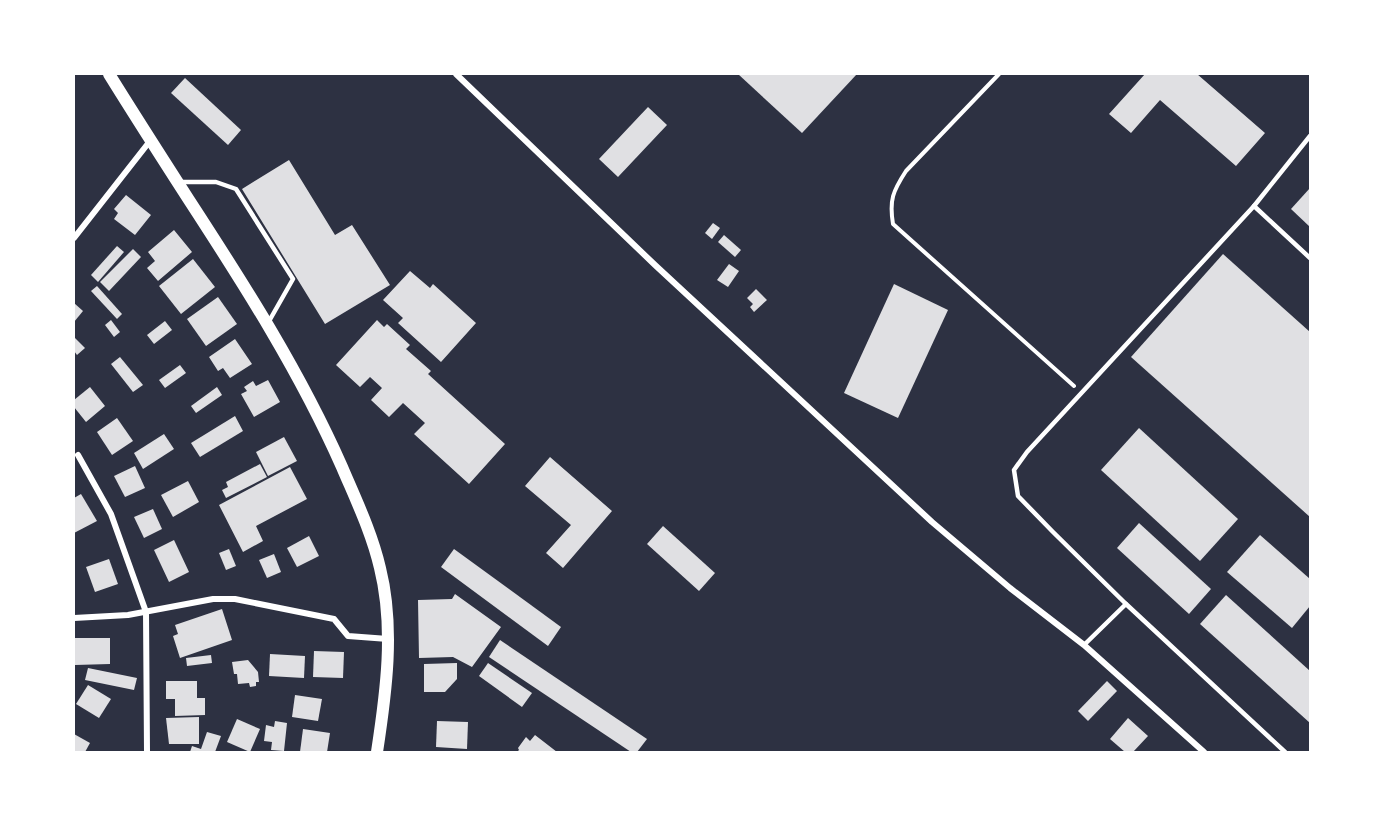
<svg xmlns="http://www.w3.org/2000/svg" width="1384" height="826" viewBox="0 0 1384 826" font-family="'Alegreya Sans',sans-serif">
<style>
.building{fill:#e0e0e3}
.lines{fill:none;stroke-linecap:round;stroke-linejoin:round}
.path{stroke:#fff;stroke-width:4}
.service{stroke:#fff;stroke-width:4.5}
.minor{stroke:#fff;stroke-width:6}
.secondary{stroke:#fff;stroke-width:12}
</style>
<rect width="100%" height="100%" fill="#2d3142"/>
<!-- building -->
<g class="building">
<path d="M738 74H857L802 133Z"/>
<path d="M1145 74H1197L1265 133 1236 166 1160 100 1131 133 1109 114Z"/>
<path d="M185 78 241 130 228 145 171 93Z"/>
<path d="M648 107 667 125 618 177 599 159Z"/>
<path d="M289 160 335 235 352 225 390 285 325 324 242 189Z"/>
<path d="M1310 188V227L1291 209Z"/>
<path d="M126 195 151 215 135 235 114 219 118 213 114 209Z"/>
<path d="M713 223 720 228 712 239 705 233Z"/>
<path d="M174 230 192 252 158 281 147 268 155 261 148 252Z"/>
<path d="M724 235 741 250 735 257 718 242Z"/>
<path d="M117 246 124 252 98 282 91 275Z"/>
<path d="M133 249 141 257 109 291 100 282Z"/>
<path d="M1223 254 1310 332V517L1131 357Z"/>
<path d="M193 259 215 287 181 314 159 286Z"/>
<path d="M729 264 739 271 728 287 717 280Z"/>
<path d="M410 271 430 288 433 284 476 323 441 362 398 323 403 318 383 300Z"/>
<path d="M894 284 948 310 898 418 844 393Z"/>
<path d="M97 286 122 314 117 319 91 291Z"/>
<path d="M756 289 767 300 754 312 750 307 753 304 747 298Z"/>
<path d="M218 297 237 324 206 346 187 319Z"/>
<path d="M74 303 83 311 74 322Z"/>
<path d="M111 320 120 332 114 337 105 325Z"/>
<path d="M377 320 384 327 387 324 410 345 406 349 431 371 428 374 505 444 469 484 414 434 425 423 403 403 389 417 371 400 382 388 370 377 360 387 336 365Z"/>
<path d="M165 321 172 330 154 344 147 335Z"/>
<path d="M74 337 85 348 77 355 74 351Z"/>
<path d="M235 339 252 364 230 378 223 368 218 371 209 357Z"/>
<path d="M120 357 143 385 133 392 111 364Z"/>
<path d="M180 365 186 373 165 388 159 380Z"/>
<path d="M268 380 280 402 254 417 241 394 247 391 244 387 253 381 256 386Z"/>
<path d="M90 387 105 406 86 422 74 407V400Z"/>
<path d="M217 387 222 395 196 413 191 406Z"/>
<path d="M235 416 243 431 200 457 191 443Z"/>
<path d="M117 418 133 441 112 455 97 432Z"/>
<path d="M1139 428 1238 519 1200 561 1101 470Z"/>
<path d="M164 434 174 449 143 469 134 453Z"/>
<path d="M284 437 297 461 268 476 256 452Z"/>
<path d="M550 457 612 511 563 568 546 553 571 525 525 486Z"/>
<path d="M260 464 267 477 226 498 222 490 228 487 226 482Z"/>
<path d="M135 466 145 488 125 497 114 476Z"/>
<path d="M290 467 307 499 256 526 263 541 243 552 219 505Z"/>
<path d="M188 481 199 502 173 517 161 495Z"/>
<path d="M81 494 97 521 74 533V498Z"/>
<path d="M153 509 162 529 144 538 134 517Z"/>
<path d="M1139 523 1211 589 1189 614 1117 548Z"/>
<path d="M663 526 715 573 699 591 647 544Z"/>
<path d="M1260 535 1310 579V606L1292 628 1227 572Z"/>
<path d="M309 536 319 556 297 567 287 548Z"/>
<path d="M174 540 189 572 169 582 154 550Z"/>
<path d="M229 549 236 566 226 570 219 553Z"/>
<path d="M454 549 561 627 548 646 441 567Z"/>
<path d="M274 554 281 572 267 578 259 560Z"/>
<path d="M109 559 118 584 95 592 86 567Z"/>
<path d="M455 594 501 627 472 667 453 657 419 658 418 600 452 599Z"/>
<path d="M1226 595 1310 671V723L1200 624Z"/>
<path d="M222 609 232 640 180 658 173 636 178 634 175 625Z"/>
<path d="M75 638H110V664L75 665Z"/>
<path d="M500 640 647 739 637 752H631L489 657Z"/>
<path d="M314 651 344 652 343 678 313 677Z"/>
<path d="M270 654 305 656 304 678 269 676Z"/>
<path d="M211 655 212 663 187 666 186 658Z"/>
<path d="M248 660 258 672 259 682H256V686L250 687 249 683 238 684 237 674H234L232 662Z"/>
<path d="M457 663V679L445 692H424V664Z"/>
<path d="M488 663 532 693 522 707 479 676Z"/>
<path d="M88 668 137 678 134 690 85 680Z"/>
<path d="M166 681H197V698H205V715L175 716V699H166Z"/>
<path d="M1107 681 1117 691 1088 721 1078 711Z"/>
<path d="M88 685 111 699 99 718 76 704Z"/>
<path d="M295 695 322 699 318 721 292 717Z"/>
<path d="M199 717V744H169L166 718Z"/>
<path d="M1128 718 1148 736 1133 752H1125L1110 739Z"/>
<path d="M237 719 260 729 250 752 227 742Z"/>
<path d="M275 721 287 723 284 751 271 750 272 742 264 741 266 725 274 727Z"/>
<path d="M437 721 468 722 467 749 436 747Z"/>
<path d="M303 729 330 733 327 752H300Z"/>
<path d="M207 732 221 736 215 752H190L192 746 201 749Z"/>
<path d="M74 734 90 743 85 752H74Z"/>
<path d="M535 735 557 752H517L519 750 518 748 526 737 530 741Z"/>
</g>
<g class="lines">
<!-- path -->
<path class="path" d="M999 74 906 171C893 191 889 200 893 224L1074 386"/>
<!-- service -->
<g class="service">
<path d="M181 182H216L236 189 293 279 268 323"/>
<path d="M1254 206 1310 136"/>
<path d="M1084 645 1126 604"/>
<path d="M1285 752 1126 604 1053 532 1018 496 1014 470 1027 452 1254 206 1310 258"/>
</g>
<!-- minor -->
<g class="minor">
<path d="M456 74 655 265 932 522 1010 588 1084 645 1204 752"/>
<path d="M74 238 150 141"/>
<path d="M78 455 111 514 146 612 147 752"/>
<path d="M74 618 128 615 213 599H235L334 619 348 636 388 639"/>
</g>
<!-- secondary -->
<path class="secondary" d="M109 74C135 116 162 158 189 200 245 286 300 372 342 467 356 500 372 533 380 568 395 628 386 693 377 752"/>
</g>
<!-- border -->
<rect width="1384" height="826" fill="none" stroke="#ffffff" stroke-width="150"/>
</svg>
